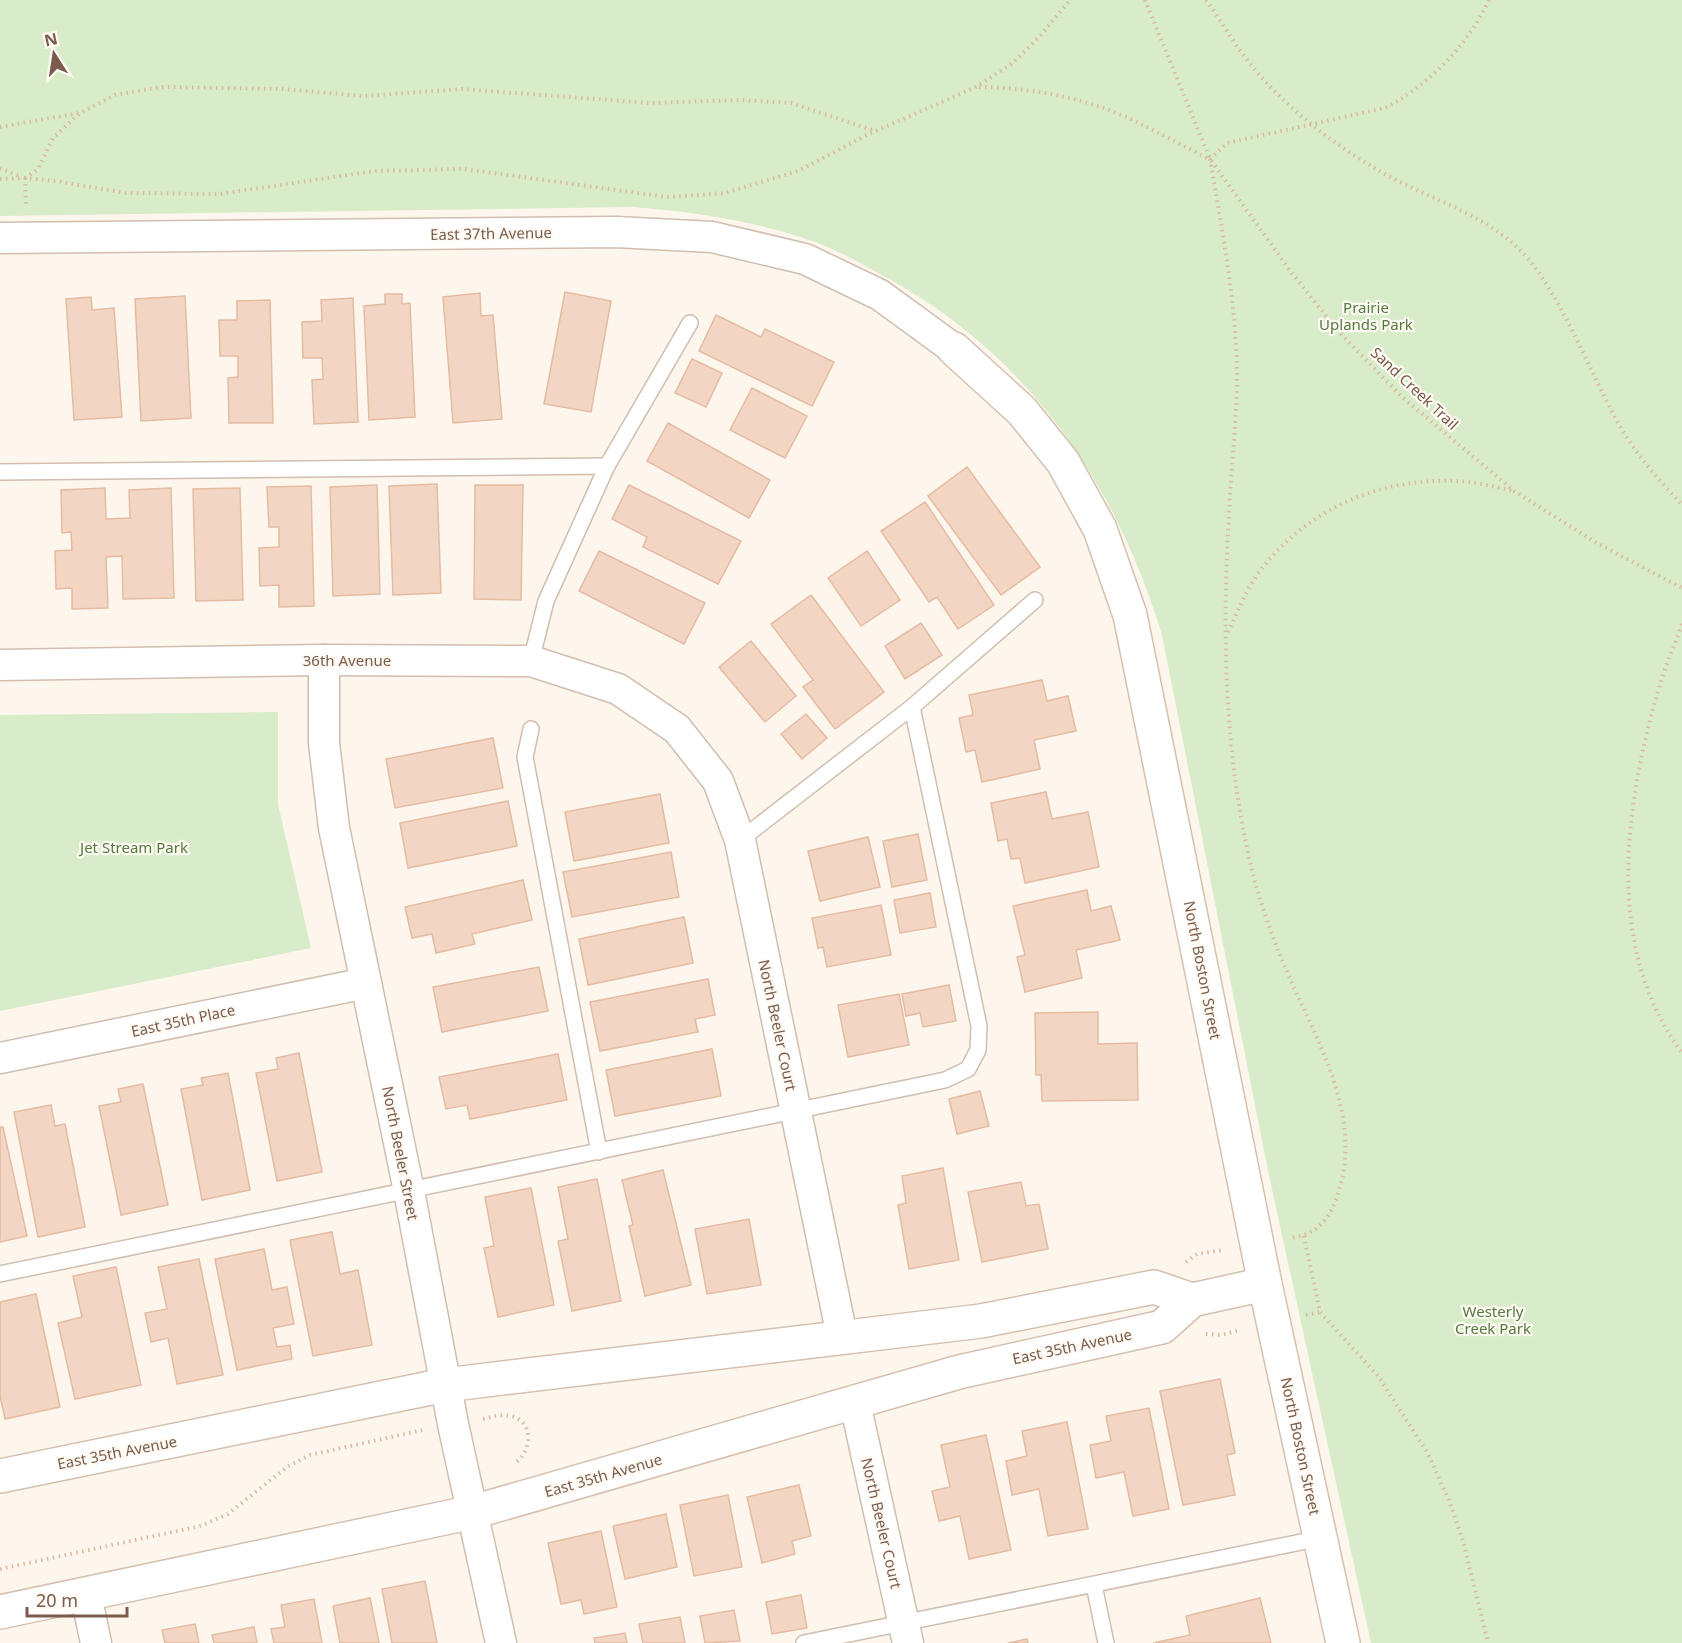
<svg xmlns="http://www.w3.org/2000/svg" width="1682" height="1643" viewBox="0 0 1682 1643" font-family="'Noto Sans',sans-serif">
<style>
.green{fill:#d8ecc9}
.building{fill:#f3d5c3;stroke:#e6bba3;stroke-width:1.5}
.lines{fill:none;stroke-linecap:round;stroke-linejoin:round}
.lane-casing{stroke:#d1beb0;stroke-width:18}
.street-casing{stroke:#d1beb0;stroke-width:33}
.secondary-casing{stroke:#d6c0b0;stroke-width:36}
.path{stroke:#d9b8a5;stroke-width:4;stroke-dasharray:1.5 4.5;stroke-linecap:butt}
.lane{stroke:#fff;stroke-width:15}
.street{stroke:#fff;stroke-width:30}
.secondary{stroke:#fff;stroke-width:33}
.labels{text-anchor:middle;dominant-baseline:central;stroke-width:4.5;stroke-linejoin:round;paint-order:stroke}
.street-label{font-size:15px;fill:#7a5c4d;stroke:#fffaf3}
.park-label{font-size:15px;fill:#537a41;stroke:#fffaf3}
</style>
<rect width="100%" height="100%" fill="#fdf6ec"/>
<!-- green -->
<g class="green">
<path d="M0 0H1682V1643H1371L1268 1171 1162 635C1114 478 1026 352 880 274 856 261 832 247 806 239 750 220 692 212 633 207L0 216Z"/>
<path d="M278 712V804L311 948 0 1011V715Z"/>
</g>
<!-- building -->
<g class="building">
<path d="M565 292 611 301 591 412 544 404Z"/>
<path d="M480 293 481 316 493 315 502 419 453 423 443 297Z"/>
<path d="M385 294H402V304L410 303 415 417 369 420 364 306 385 304Z"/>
<path d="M185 296 191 418 141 421 135 299Z"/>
<path d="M91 297 92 310 114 308 122 417 74 420 66 299Z"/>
<path d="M353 298 358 422 314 424 312 380 323 379 322 358H303L302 322 322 321 321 300Z"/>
<path d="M270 300 273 423H229L228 378 238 377V356H220L219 320H237V301Z"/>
<path d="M716 315 761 337 765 329 834 362 812 406 699 351Z"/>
<path d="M692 359 722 373 706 407 675 393Z"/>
<path d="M752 388 807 416 785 458 730 430Z"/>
<path d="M668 423 770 480 749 518 647 461Z"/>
<path d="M967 467 1040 567 1001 595 928 496Z"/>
<path d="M437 484 441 593 393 595 389 486Z"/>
<path d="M377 485 380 594 333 596 330 487Z"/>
<path d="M475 485H523L521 600 474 599Z"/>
<path d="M629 485 741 541 718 584 643 547 647 537 612 519Z"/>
<path d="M311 486 314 606 279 607V585L260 586 259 548 279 547V527H269L267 487Z"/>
<path d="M105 488 106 519 130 518 129 490 171 488 174 598 123 599 122 556 106 557 108 608 72 609V588L56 589 55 551 72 550 71 532 62 533 61 490Z"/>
<path d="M240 488 243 600 196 601 193 489Z"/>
<path d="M925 502 994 605 958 629 937 597 929 602 881 531Z"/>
<path d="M599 551 705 603 684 644 579 591Z"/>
<path d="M867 551 900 600 861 626 828 578Z"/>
<path d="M811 595 884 692 835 729 803 687 813 680 771 624Z"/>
<path d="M921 623 942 655 905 679 885 646Z"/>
<path d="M751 641 796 696 765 722 719 667Z"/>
<path d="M1042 680 1047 701 1068 696 1076 731 1034 740 1040 769 982 782 975 750 966 752 959 718 973 715 969 695Z"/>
<path d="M806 714 827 738 802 759 781 734Z"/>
<path d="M493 738 503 788 395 808 386 759Z"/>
<path d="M1046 792 1052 819 1088 812 1099 867 1025 883 1020 858 1011 859 1007 839 998 841 991 803Z"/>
<path d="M660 794 669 843 574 861 565 812Z"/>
<path d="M508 801 517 846 408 868 400 823Z"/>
<path d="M918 834 927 880 892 887 883 841Z"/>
<path d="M868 837 880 887 820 901 808 851Z"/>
<path d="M671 852 679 897 572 917 563 872Z"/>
<path d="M523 880 532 920 472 934 475 944 436 953 432 934 412 938 405 907Z"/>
<path d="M1087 890 1091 911 1111 906 1120 940 1076 950 1082 978 1025 992 1017 957 1025 955 1013 906Z"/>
<path d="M930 893 936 927 900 933 894 900Z"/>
<path d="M881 905 891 955 827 967 823 947 818 948 812 918Z"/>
<path d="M684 917 693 963 588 985 579 939Z"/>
<path d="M539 967 548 1011 442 1032 433 987Z"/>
<path d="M708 979 715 1015 695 1019 698 1032 600 1051 590 1002Z"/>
<path d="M949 985 956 1021 923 1027 920 1013 906 1016 902 994Z"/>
<path d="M899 994 909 1045 848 1057 838 1005Z"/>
<path d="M1098 1012V1044L1137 1043 1138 1100 1042 1101 1041 1075H1036L1035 1013Z"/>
<path d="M712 1049 721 1096 615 1116 606 1070Z"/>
<path d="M299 1053 322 1172 277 1181 256 1073 278 1069 276 1058Z"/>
<path d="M558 1054 567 1100 470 1119 467 1105 446 1109 439 1077Z"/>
<path d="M228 1073 250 1190 202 1200 181 1089 203 1085 201 1078Z"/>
<path d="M143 1084 168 1205 121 1215 99 1106 121 1102 118 1089Z"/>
<path d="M980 1091 989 1126 957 1134 949 1099Z"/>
<path d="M51 1105 55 1126 65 1124 85 1227 38 1237 14 1112Z"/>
<path d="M0 1127H3L27 1236 0 1242Z"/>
<path d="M943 1168 959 1260 909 1269 898 1205 906 1203 902 1176Z"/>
<path d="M663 1170 691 1285 645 1296 629 1226 633 1225 622 1180Z"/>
<path d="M597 1179 621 1301 572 1311 558 1241 568 1239 558 1187Z"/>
<path d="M1021 1182 1026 1206 1039 1204 1048 1249 982 1262 968 1192Z"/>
<path d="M531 1188 554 1305 498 1317 484 1248 494 1246 485 1197Z"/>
<path d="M749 1219 761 1285 707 1294 695 1229Z"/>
<path d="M332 1232 340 1274 358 1270 372 1345 313 1356 290 1240Z"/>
<path d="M264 1249 272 1290 287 1287 294 1324 273 1328 277 1347 290 1345 292 1359 237 1370 215 1259Z"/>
<path d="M199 1259 223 1375 177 1384 168 1338 151 1342 145 1313 167 1309 158 1267Z"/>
<path d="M116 1267 141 1385 75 1399 58 1323 82 1317 73 1276Z"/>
<path d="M36 1294 60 1407 5 1419 0 1396V1302Z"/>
<path d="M1220 1379 1235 1453 1227 1455 1235 1495 1183 1505 1160 1391Z"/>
<path d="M1149 1408 1169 1509 1133 1516 1124 1472 1096 1478 1090 1445 1111 1441 1106 1416Z"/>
<path d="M1067 1422 1088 1529 1048 1536 1039 1489 1012 1495 1006 1461 1027 1456 1022 1431Z"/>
<path d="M986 1435 1011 1550 969 1559 960 1516 939 1521 932 1491 950 1487 941 1445Z"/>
<path d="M799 1485 811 1536 792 1541 795 1554 762 1563 747 1497Z"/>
<path d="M728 1495 742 1567 694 1576 680 1505Z"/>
<path d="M666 1514 677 1567 625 1579 613 1526Z"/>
<path d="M601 1531 617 1607 584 1614 581 1600 561 1604 548 1543Z"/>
<path d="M425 1581 437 1643H392L382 1589Z"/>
<path d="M801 1595 807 1628 772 1634 766 1602Z"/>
<path d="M370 1598 379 1643H340L333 1606Z"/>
<path d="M1260 1598 1271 1643H1153L1190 1635 1186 1616Z"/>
<path d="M314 1599 322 1643H274L271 1629 285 1627 281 1605Z"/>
<path d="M734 1610 740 1641 705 1643 700 1616Z"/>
<path d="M680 1617 685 1643H643L639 1624Z"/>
<path d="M195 1624 199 1643H165L162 1630Z"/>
<path d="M254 1627 257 1643H214L212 1635Z"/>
<path d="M625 1633 627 1643H595L594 1638Z"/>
<path d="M1027 1639 1028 1643H1008Z"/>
</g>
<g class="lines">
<!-- lane casing -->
<g class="lane-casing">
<g id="lane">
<path d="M0 472 607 466"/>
<path d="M531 661 546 601 607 466 690 323"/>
<path d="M531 729 525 757 599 1152"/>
<path d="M740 840 912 707 1035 600"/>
<path d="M0 1274 945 1080 968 1069 978 1050 979 1026 912 707"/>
<path d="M1094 1585 1106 1643"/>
<path d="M804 1643 1321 1538"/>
</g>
</g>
<!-- street casing -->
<g class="street-casing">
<g id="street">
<path d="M0 238 616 232 712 237 805 259 880 295 954 349"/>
<path d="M324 660V743L334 828 409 1191 453 1424 501 1643"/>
<path d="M0 665 324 660 531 661 618 689 677 729 718 781 740 840 842 1336"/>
<path d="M0 1058 366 983"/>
<path d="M855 1403 908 1643"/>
<path d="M86 1595 96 1643"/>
</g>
</g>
<!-- secondary casing -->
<g class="secondary-casing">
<g id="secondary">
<path d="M954 349 1022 411 1063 462 1100 529 1130 615 1265 1284 1343 1643"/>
<path d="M0 1476 445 1385 981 1321 1154 1287 1192 1300"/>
<path d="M0 1612 473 1512 959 1372 1162 1327 1192 1300 1265 1284"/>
</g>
</g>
<!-- path -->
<g class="path">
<path d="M1145 0 1210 159 1291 272 1339 332 1401 396 1514 491 1595 542 1682 588"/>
<path d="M1206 0C1219 17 1229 36 1242 53 1276 100 1328 141 1378 170 1425 198 1485 213 1523 253 1560 293 1589 370 1616 419 1633 451 1658 479 1682 505"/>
<path d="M979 87C1036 88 1092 99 1143 125 1165 136 1187 148 1209 159"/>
<path d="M0 127 79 113"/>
<path d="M1210 159C1222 230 1236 301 1237 373 1237 420 1231 467 1229 514 1222 633 1224 758 1253 874 1261 905 1272 936 1284 965 1315 1039 1368 1119 1335 1202 1326 1224 1314 1235 1290 1238"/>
<path d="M1210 159 1227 143 1385 108C1428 86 1468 45 1489 0"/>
<path d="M0 168 21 177"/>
<path d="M25 178 38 169 53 138 80 113 115 95 162 87 281 89 363 96 462 89 649 103 741 100 791 103 875 131"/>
<path d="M25 178 26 207"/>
<path d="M0 179 25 178 56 181 126 193 219 194 375 171 464 169 667 197 725 193 798 171 869 134 976 87 1013 63 1041 35 1070 0"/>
<path d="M1682 624C1675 645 1666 664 1660 684 1625 804 1603 946 1682 1053"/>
<path d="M1228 632C1237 614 1245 592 1257 575 1304 510 1379 477 1459 481 1477 482 1495 487 1513 491"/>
<path d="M1304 1236 1320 1312 1378 1376 1427 1452 1449 1500 1463 1541 1488 1643"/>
<path d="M1186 1262 1197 1254 1224 1250"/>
<path d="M1306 1315 1320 1312"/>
<path d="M1206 1334 1221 1335 1240 1330"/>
<path d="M483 1419C494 1416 506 1413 517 1418 535 1428 529 1454 515 1463"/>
<path d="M0 1569 201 1526 228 1514 287 1467 310 1455 423 1430"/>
</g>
<!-- lane -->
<use href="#lane" class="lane"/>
<!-- street -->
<use href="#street" class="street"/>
<!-- secondary -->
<use href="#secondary" class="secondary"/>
</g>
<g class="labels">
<!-- street labels -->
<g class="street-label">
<text transform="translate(491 233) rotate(-1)">East 37th Avenue</text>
<text transform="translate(1415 388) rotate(43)">Sand Creek Trail</text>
<text x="347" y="660">36th Avenue</text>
<text transform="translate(1203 970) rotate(79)">North Boston Street</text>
<text transform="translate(183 1020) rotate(-12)">East 35th Place</text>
<text transform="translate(778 1025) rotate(78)">North Beeler Court</text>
<text transform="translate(401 1153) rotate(79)">North Beeler Street</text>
<text transform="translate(1072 1346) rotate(-12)">East 35th Avenue</text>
<text transform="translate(1301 1446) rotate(78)">North Boston Street</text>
<text transform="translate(117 1452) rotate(-11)">East 35th Avenue</text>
<text transform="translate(603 1475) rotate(-16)">East 35th Avenue</text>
<text transform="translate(882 1523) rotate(77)">North Beeler Court</text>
</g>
<!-- park labels -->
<g class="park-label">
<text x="1366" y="307">Prairie<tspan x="1366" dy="17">Uplands Park</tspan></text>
<text x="134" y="847">Jet Stream Park</text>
<text x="1493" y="1311">Westerly<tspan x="1493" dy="17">Creek Park</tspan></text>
</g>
</g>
<!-- north arrow -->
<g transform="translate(54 54) rotate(348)" stroke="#fffaf3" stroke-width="4.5" paint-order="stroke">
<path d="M0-4.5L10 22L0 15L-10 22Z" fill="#7a5c4d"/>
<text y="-9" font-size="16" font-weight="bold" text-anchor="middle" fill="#7a5c4d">N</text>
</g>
<!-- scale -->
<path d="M27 1607v9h100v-9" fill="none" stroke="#7a5c4d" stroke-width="3"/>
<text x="36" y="1607" font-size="18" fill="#7a5c4d" stroke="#fffaf3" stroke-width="4.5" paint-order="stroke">20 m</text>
</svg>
